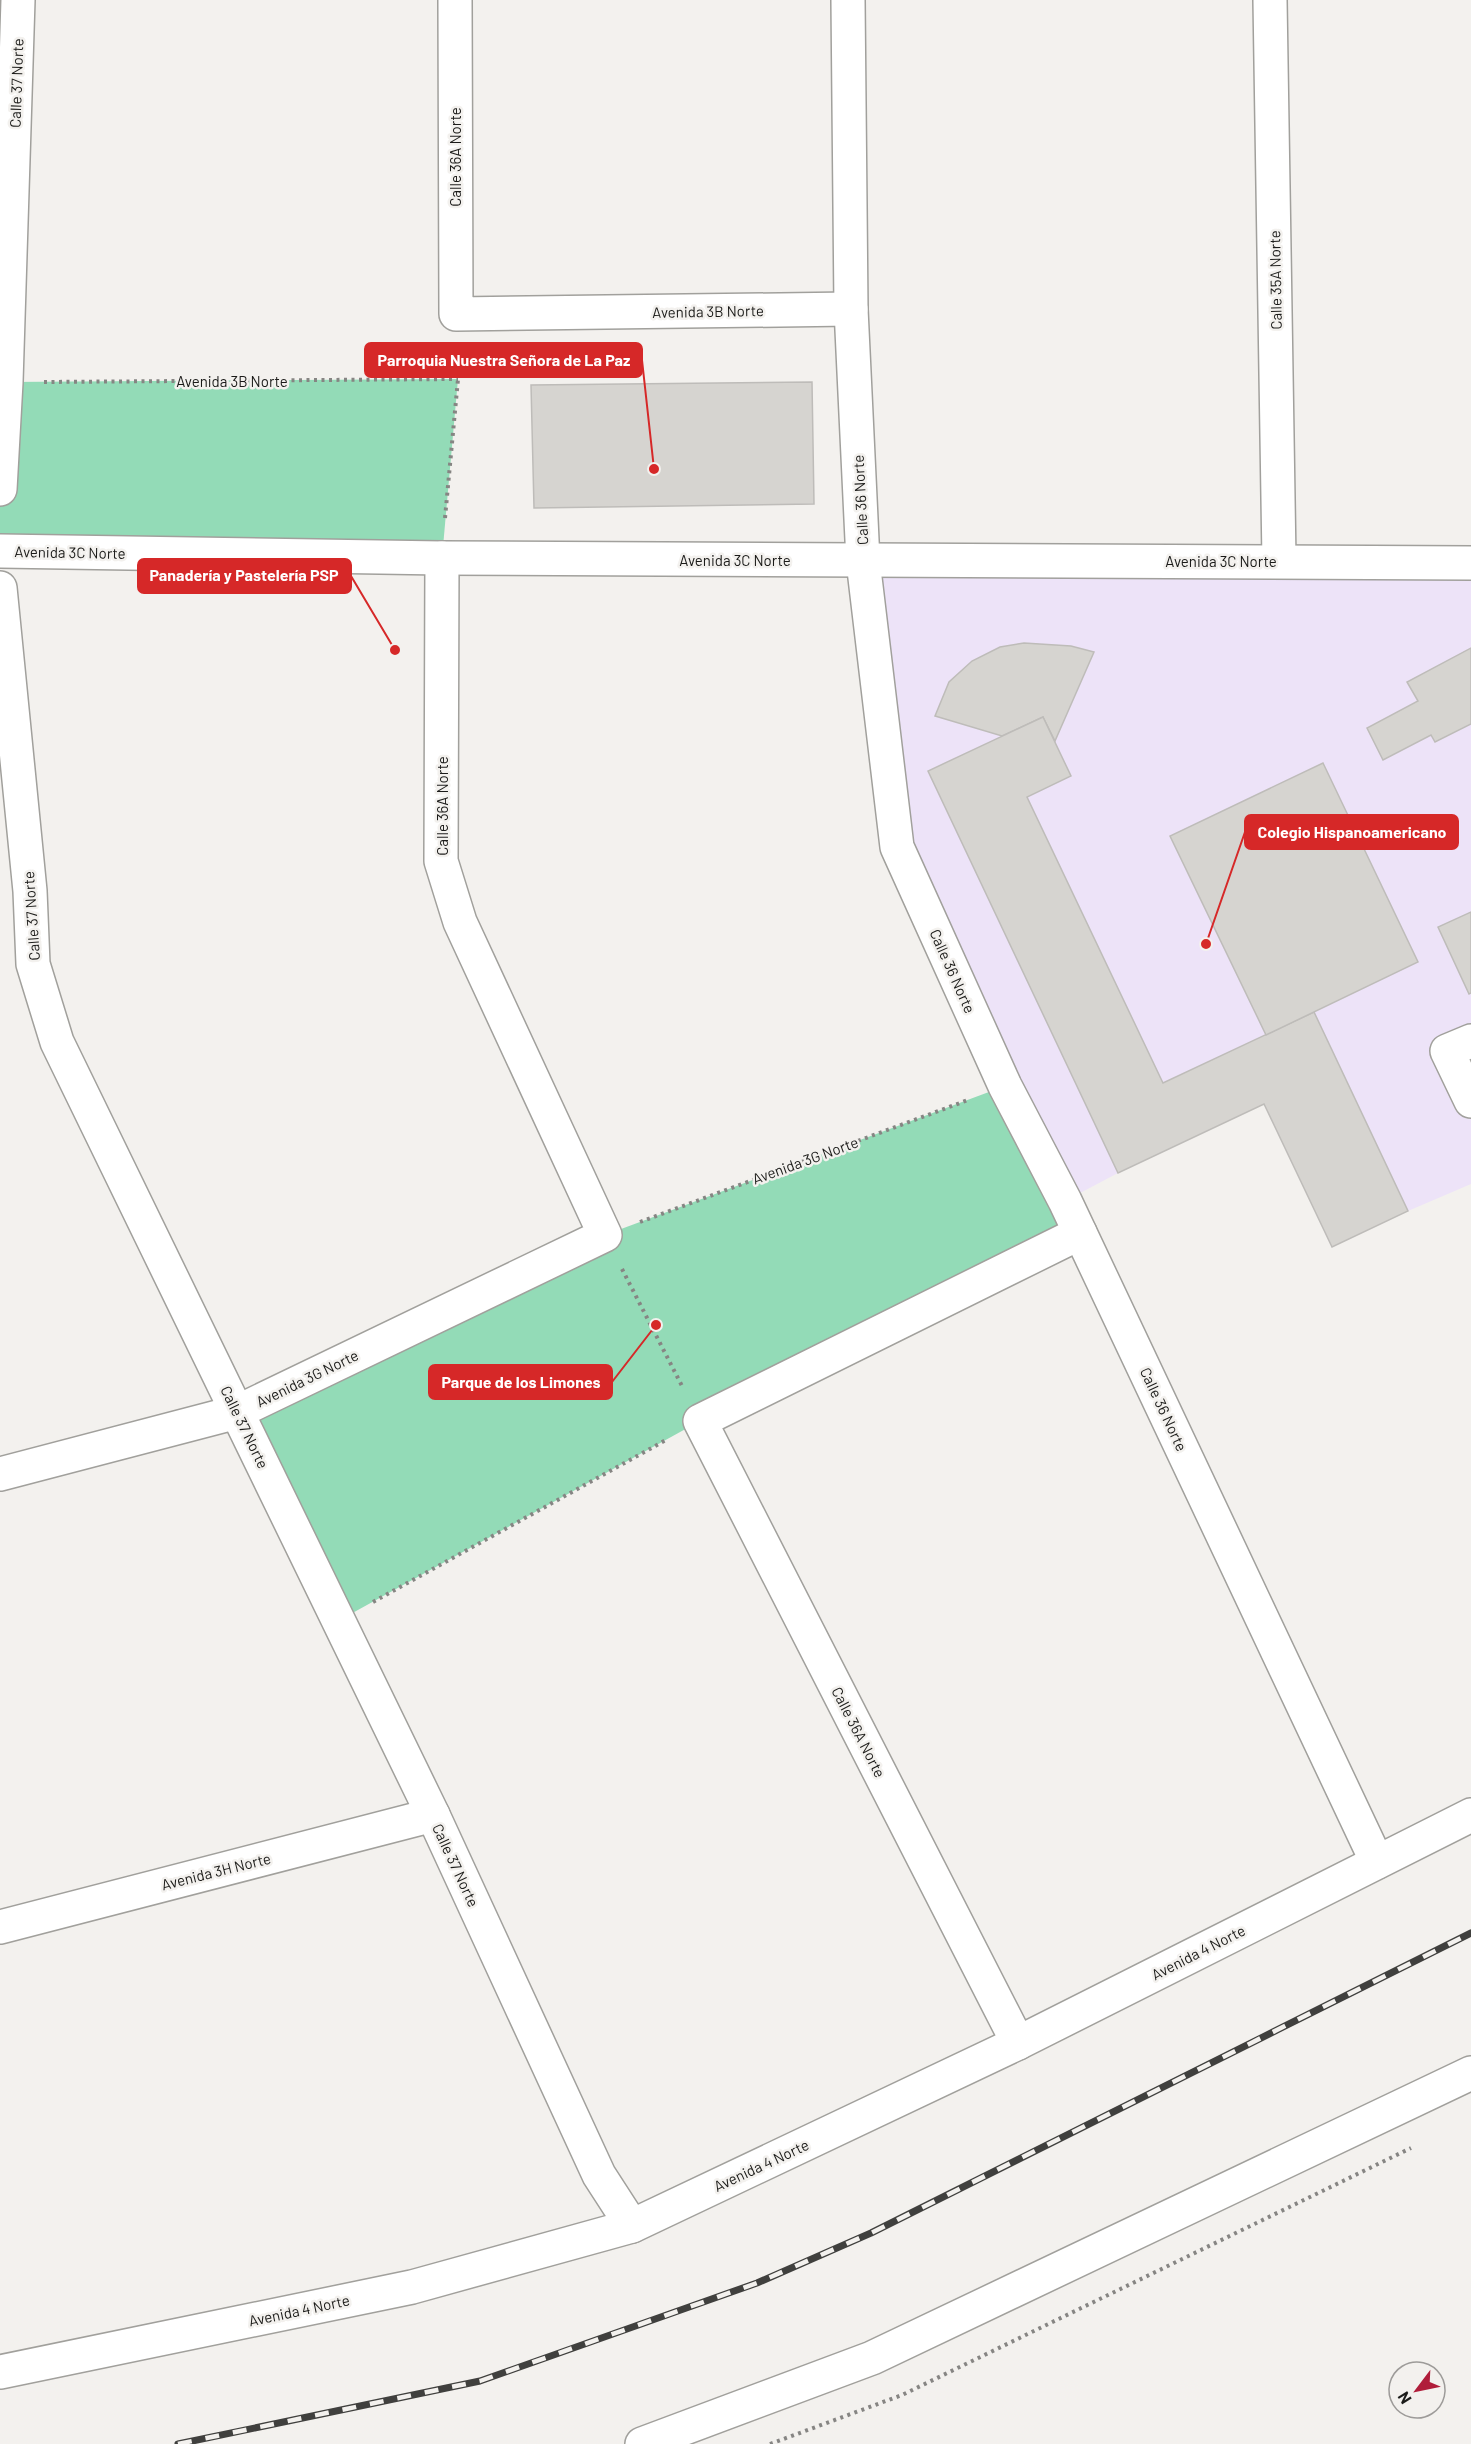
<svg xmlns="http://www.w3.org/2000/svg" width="1471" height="2444" viewBox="0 0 1471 2444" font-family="Barlow,sans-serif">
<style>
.education{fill:#ede3f8}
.park{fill:#93dbb7}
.building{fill:#d6d4d0;stroke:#bebcb9;stroke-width:1.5}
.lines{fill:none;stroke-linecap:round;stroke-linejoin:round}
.minor-casing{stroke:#a1a09c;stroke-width:36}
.secondary-casing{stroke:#a1a09c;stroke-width:36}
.path{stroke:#868583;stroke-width:4;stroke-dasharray:3 4.5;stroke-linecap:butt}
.minor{stroke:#fff;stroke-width:33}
.secondary{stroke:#fff;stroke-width:33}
.rail-casing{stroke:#40403e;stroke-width:7}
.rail{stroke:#f3f1ee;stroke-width:4.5;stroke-dasharray:14;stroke-linecap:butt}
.labels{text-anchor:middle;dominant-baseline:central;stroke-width:5;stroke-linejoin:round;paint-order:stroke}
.street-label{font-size:15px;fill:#1b1b19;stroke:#f3f1ee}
.leader{fill:none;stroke:#d62828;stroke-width:2}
.callout-dot{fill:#d62828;stroke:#f3f1ee;stroke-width:2}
.callout{fill:#d62828;stroke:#d62828;stroke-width:2}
.callout-label{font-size:16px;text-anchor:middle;font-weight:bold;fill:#fff}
</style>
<rect width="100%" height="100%" fill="#f3f1ee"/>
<!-- education -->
<path class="education" d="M863 561 1471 563V1041L1447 1051 1471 1101V1184L1408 1211 1332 1247 1264 1104 1118 1173 1065 1201 897 847Z"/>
<!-- park -->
<g class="park">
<path d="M458 379 442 558 0 551V489L6 382Z"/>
<path d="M1005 1086 1080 1233 700 1421 338 1621 237 1412 605 1235Z"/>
</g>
<!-- building -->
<g class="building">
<path d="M812 382 814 504 534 508 531 385Z"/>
<path d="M1024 643 1071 646 1094 652 1055 741 1043 717 1002 736 935 716 949 682 972 661 1000 647Z"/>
<path d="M1471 648V724L1435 742 1431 735 1383 760 1367 728 1418 701 1407 682Z"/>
<path d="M1043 717 1071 776 1027 797 1163 1083 1314 1012 1408 1211 1332 1247 1264 1104 1118 1173 928 771Z"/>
<path d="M1323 763 1418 962 1266 1035 1170 836Z"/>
<path d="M1471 912V993L1469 994 1438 927Z"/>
</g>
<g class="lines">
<!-- minor casing -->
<g class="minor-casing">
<g id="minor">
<path d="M455 0 456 314 851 309"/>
<path d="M848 0 851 309 863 561 897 847 1005 1086 1065 1201 1377 1862"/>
<path d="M1270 0 1279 560"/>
<path d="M0 489 6 382 18 0"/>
<path d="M0 551 442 558 1471 563"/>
<path d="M0 588 30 891 33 964 57 1042 433 1815 599 2175 632 2226"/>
<path d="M1471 1041 1447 1051 1471 1101"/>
<path d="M0 1474 237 1412 605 1235 460 922 441 861 442 558"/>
<path d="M0 1927 433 1815"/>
<path d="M1018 2043 700 1421 1080 1233"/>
</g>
</g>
<!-- secondary casing -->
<g class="secondary-casing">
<g id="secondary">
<path d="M0 2372 412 2287 632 2226 1018 2043 1471 1815"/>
<path d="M642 2444 872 2358 1471 2073"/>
</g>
</g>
<!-- path -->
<g class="path">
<path d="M44 382 458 379"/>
<path d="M445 518 458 379 457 352"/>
<path d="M640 1222 968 1100"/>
<path d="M622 1269 682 1386"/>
<path d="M373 1602 666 1440"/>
<path d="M770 2444 902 2395 1411 2148"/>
</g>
<!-- minor -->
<use href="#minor" class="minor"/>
<!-- secondary -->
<use href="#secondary" class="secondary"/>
<!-- rail casing -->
<g class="rail-casing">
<path id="rail" d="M178 2444 480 2381 757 2283 871 2233 1471 1933"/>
</g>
<!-- rail -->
<use href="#rail" class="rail"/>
</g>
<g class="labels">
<!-- street labels -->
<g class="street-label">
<text transform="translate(16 83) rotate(-88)">Calle 37 Norte</text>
<text transform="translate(455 157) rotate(-90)">Calle 36A Norte</text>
<text transform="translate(1275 280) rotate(-91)">Calle 35A Norte</text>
<text transform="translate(708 311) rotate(-1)">Avenida 3B Norte</text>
<text x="232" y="381">Avenida 3B Norte</text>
<text transform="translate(860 500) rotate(-93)">Calle 36 Norte</text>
<text transform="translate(70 552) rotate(1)">Avenida 3C Norte</text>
<text x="735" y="560">Avenida 3C Norte</text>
<text x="1221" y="561">Avenida 3C Norte</text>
<text transform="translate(442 806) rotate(-90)">Calle 36A Norte</text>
<text transform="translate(31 916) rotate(-94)">Calle 37 Norte</text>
<text transform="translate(953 971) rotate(66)">Calle 36 Norte</text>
<text transform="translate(805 1160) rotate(-20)">Avenida 3G Norte</text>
<text transform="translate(307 1378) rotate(-26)">Avenida 3G Norte</text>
<text transform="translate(1164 1409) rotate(65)">Calle 36 Norte</text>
<text transform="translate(245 1427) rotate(64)">Calle 37 Norte</text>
<text transform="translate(859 1732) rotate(63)">Calle 36A Norte</text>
<text transform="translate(456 1865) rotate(65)">Calle 37 Norte</text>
<text transform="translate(216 1871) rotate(-14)">Avenida 3H Norte</text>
<text transform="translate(1198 1952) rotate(-27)">Avenida 4 Norte</text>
<text transform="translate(761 2165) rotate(-25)">Avenida 4 Norte</text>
<text transform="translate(299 2310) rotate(-12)">Avenida 4 Norte</text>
</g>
</g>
<!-- callouts -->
<path class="leader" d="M654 469L642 360M395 650L351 576M1206 944L1245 832M656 1325L612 1382"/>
<g class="callout-dot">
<circle cx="654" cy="469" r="6"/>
<circle cx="395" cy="650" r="6"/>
<circle cx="1206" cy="944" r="6"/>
<circle cx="656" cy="1325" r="6"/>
</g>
<g class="callout">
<rect x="365" y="343" width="277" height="34" rx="6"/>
<rect x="138" y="559" width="213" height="34" rx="6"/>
<rect x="1245" y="815" width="213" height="34" rx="6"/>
<rect x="429" y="1365" width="183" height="34" rx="6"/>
</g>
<g class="callout-label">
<text x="504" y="366">Parroquia Nuestra Señora de La Paz</text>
<text x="244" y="581">Panadería y Pastelería PSP</text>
<text x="1352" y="838">Colegio Hispanoamericano</text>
<text x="521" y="1388">Parque de los Limones</text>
</g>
<!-- north arrow -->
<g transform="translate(1417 2390) rotate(238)"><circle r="28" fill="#f3f1ee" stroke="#9d9b99" stroke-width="1.5"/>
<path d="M0-4.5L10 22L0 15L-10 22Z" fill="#b01d3a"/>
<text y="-9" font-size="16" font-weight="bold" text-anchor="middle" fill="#1b1b19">N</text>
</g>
</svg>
